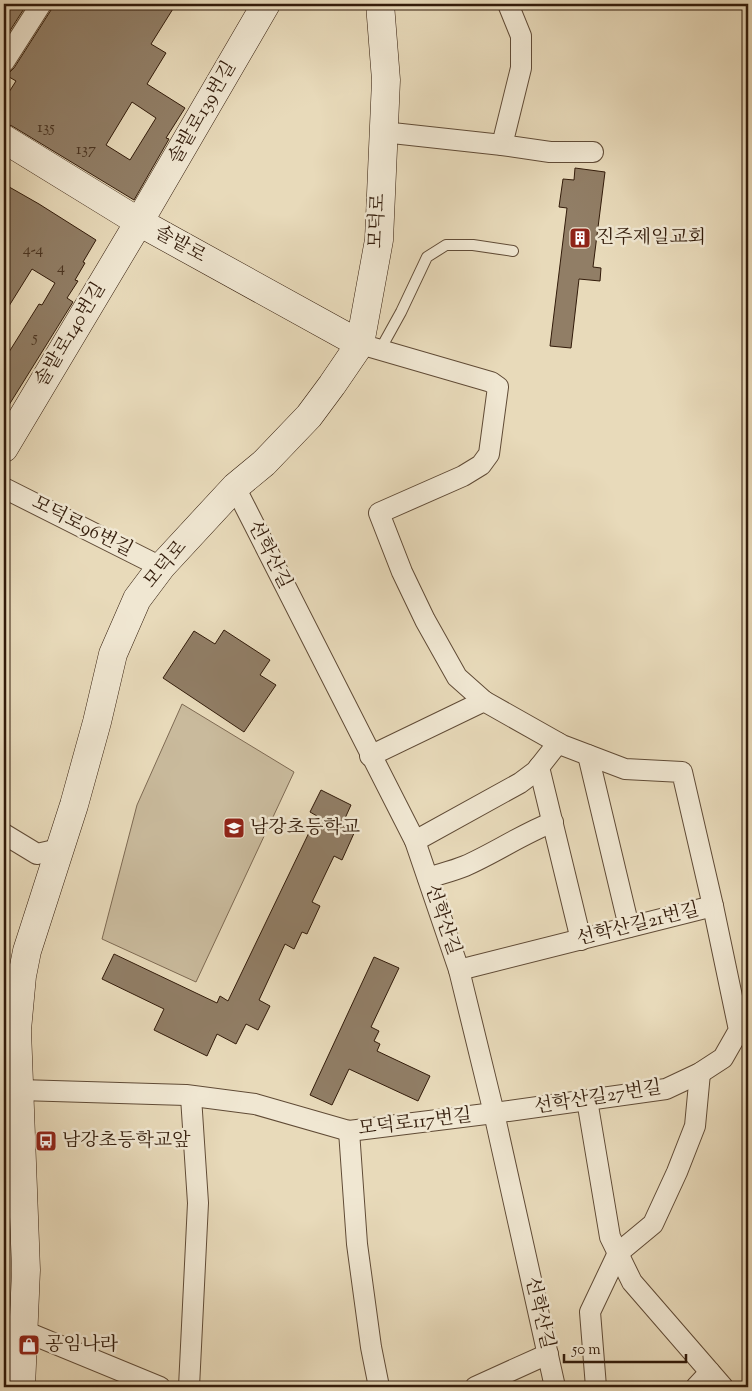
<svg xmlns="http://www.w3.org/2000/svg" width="752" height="1391" viewBox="0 0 752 1391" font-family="'Sorts Mill Goudy','Noto Serif KR',serif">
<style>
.green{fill:#c9ba9c;stroke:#7e6a53}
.building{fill:#917e66;stroke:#321b0a;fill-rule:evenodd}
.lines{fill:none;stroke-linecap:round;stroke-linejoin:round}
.lane-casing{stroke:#604b36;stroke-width:12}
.street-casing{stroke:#604b36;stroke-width:22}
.secondary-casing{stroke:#321b0a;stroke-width:29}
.lane{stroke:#f0e7d2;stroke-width:10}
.street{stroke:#f0e7d2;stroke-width:20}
.secondary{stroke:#f0e7d2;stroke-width:28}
.labels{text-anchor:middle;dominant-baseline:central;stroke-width:5;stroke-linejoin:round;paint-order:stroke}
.number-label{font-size:16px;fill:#4a3421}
.street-label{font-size:19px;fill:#321b0a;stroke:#f0e7d2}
.poi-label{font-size:19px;fill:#321b0a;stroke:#f0e7d2;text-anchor:start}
</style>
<rect width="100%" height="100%" fill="#e8daba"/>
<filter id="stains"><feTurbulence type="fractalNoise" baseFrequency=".004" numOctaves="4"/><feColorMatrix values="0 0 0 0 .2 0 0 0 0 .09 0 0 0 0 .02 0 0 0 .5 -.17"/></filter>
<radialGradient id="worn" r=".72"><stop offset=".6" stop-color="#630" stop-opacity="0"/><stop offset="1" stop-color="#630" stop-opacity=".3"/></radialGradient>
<!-- green -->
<path class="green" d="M182 704 294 772 196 982 102 939 137 805Z"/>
<!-- building -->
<g class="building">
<path d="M4 4H27L4 40Z"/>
<path d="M53 4H176L151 44 166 53 147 84 185 108 166 138 169 139 134 200 12 126 4 123V100L16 81 4 74 10 72 14 68 51 10ZM132 102 156 118 130 160 106 145Z"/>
<path d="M575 168 605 172 593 267 601 268 600 281 579 279 571 348 550 346 567 208 559 207 563 179 574 180Z"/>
<path d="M4 184 39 204 96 240 83 262 85 263 75 280 78 281 67 298 73 302 4 413V360L39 304 42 305 55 283 32 269 4 314Z"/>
<path d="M224 630 270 660 260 675 276 685 244 732 163 678 194 631 215 644Z"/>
<path d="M321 790 351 805 342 825 355 831 342 860 334 856 312 902 320 906 307 934 302 932 294 949 285 944 259 1000 270 1006 258 1030 246 1024 236 1044 217 1034 207 1056 154 1030 164 1009 102 979 114 954 217 1003 220 996 228 1001 317 816 310 812Z"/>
<path d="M374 957 399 968 371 1027 379 1031 374 1041 380 1044 377 1051 430 1076 418 1101 349 1069 332 1105 310 1095Z"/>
</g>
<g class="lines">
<!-- lane casing -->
<g class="lane-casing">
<path id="lane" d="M380 350 401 312 427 257 446 245H473L513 251"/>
</g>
<!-- street casing -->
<g class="street-casing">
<g id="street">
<path d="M508 4 521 36V68L502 145 550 152H593"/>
<path d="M4 62 41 4"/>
<path d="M383 132 502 145"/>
<path d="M360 344 491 382 498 387 489 454 481 465 463 476 379 513 402 572 425 620 457 677 484 701"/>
<path d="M235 487 415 841 459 970 494 1113 555 1387"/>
<path d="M4 488 161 567"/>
<path d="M588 755 629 927"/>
<path d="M539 767 581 940"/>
<path d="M4 834 37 854 59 849"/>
<path d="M415 841 520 783 536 771 558 743"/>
<path d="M428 878C440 874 453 871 465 866 495 853 522 834 553 822"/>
<path d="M459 970 713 906"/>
<path d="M20 1090 186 1095 255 1104 349 1131 494 1113 666 1089 700 1073 723 1058 739 1030 713 906 682 772 625 769 562 745 484 701 370 756"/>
<path d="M587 1100 610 1237 632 1282 723 1387"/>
<path d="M349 1131 357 1244 371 1347 379 1387"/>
<path d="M4 1149 21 1159"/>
<path d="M4 1207 22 1174"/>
<path d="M24 1331 160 1387"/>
<path d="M189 1387 198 1203 191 1097"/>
<path d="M475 1387 548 1354"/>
<path d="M596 1387 590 1312 618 1253 653 1224 677 1172 695 1126 700 1073"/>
<path d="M696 1387 710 1372"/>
</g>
</g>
<!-- secondary casing -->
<g class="secondary-casing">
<g id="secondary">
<path d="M4 139 139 222 360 344"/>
<path d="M4 448 139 222 266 4"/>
<path d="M21 1387 26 1270 17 1030 22 976 27 951 74 805 97 722 113 654 137 599 161 567 235 487 264 463 309 416 332 385 360 344 379 240 386 80 380 4"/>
</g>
</g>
<!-- lane -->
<use href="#lane" class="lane"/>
<!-- street -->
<use href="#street" class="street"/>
<!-- secondary -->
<use href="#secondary" class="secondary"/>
</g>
<!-- icons -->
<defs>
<g id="building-square" transform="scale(1.125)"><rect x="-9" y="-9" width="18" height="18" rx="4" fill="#8f2418" stroke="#f0e7d2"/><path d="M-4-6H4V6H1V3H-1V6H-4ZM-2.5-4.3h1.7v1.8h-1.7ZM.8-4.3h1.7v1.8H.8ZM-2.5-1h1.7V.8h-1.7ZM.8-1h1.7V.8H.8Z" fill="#fff"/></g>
<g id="school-square" transform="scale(1.125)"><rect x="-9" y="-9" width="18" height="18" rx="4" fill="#8f2418" stroke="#f0e7d2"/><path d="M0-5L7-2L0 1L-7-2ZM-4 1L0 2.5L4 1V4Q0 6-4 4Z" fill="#fff"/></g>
<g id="bus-square" transform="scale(1.125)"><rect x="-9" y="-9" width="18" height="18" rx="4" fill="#8f2418" stroke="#f0e7d2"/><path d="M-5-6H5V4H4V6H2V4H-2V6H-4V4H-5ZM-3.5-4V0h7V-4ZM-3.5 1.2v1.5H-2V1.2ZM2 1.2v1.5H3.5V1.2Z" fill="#fff"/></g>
<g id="shop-square" transform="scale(1.125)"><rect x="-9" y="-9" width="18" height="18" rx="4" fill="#8f2418" stroke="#f0e7d2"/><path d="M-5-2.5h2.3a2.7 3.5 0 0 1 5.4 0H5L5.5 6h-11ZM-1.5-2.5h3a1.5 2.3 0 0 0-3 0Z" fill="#fff"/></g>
</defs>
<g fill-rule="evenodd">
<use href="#building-square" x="580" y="238"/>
<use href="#school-square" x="234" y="828"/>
<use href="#bus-square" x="46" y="1141"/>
<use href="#shop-square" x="29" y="1345"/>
</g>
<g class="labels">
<!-- number labels -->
<g class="number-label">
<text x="46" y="128">135</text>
<text x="86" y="150">137</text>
<text x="33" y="250">4-4</text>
<text x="61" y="268">4</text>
<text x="35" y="338">5</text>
</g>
<!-- street labels -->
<g class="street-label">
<text transform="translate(203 113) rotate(-60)">솔밭로139번길</text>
<text transform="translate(378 221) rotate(-87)">모덕로</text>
<text transform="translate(180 245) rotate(29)">솔밭로</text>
<text transform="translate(71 335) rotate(-59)">솔밭로140번길</text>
<text transform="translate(82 527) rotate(27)">모덕로96번길</text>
<text transform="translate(269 555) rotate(63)">선학산길</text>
<text transform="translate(166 565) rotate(-50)">모덕로</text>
<text transform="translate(442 920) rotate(71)">선학산길</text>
<text transform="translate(638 925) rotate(-14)">선학산길21번길</text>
<text transform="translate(598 1098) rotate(-9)">선학산길27번길</text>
<text transform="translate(415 1123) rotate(-7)">모덕로117번길</text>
<text transform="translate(539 1313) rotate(77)">선학산길</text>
</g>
<!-- poi labels -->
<g class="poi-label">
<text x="596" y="238">진주제일교회</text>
<text x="250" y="828">남강초등학교</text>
<text x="62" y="1141">남강초등학교앞</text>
<text x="45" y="1345">공임나라</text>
</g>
</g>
<!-- margin -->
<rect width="752" height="1391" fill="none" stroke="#e8daba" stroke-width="20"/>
<rect x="5" y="5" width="742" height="1381" fill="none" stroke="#321b0a" stroke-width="2.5"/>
<rect x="10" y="10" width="732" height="1371" fill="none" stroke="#321b0a"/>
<!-- scale -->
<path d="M564 1354v8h122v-8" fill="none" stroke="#321b0a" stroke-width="2.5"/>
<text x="572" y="1354" font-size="15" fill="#321b0a" stroke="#f0e7d2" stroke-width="4" paint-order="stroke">50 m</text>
<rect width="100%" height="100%" filter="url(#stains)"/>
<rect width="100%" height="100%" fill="url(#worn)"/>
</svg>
